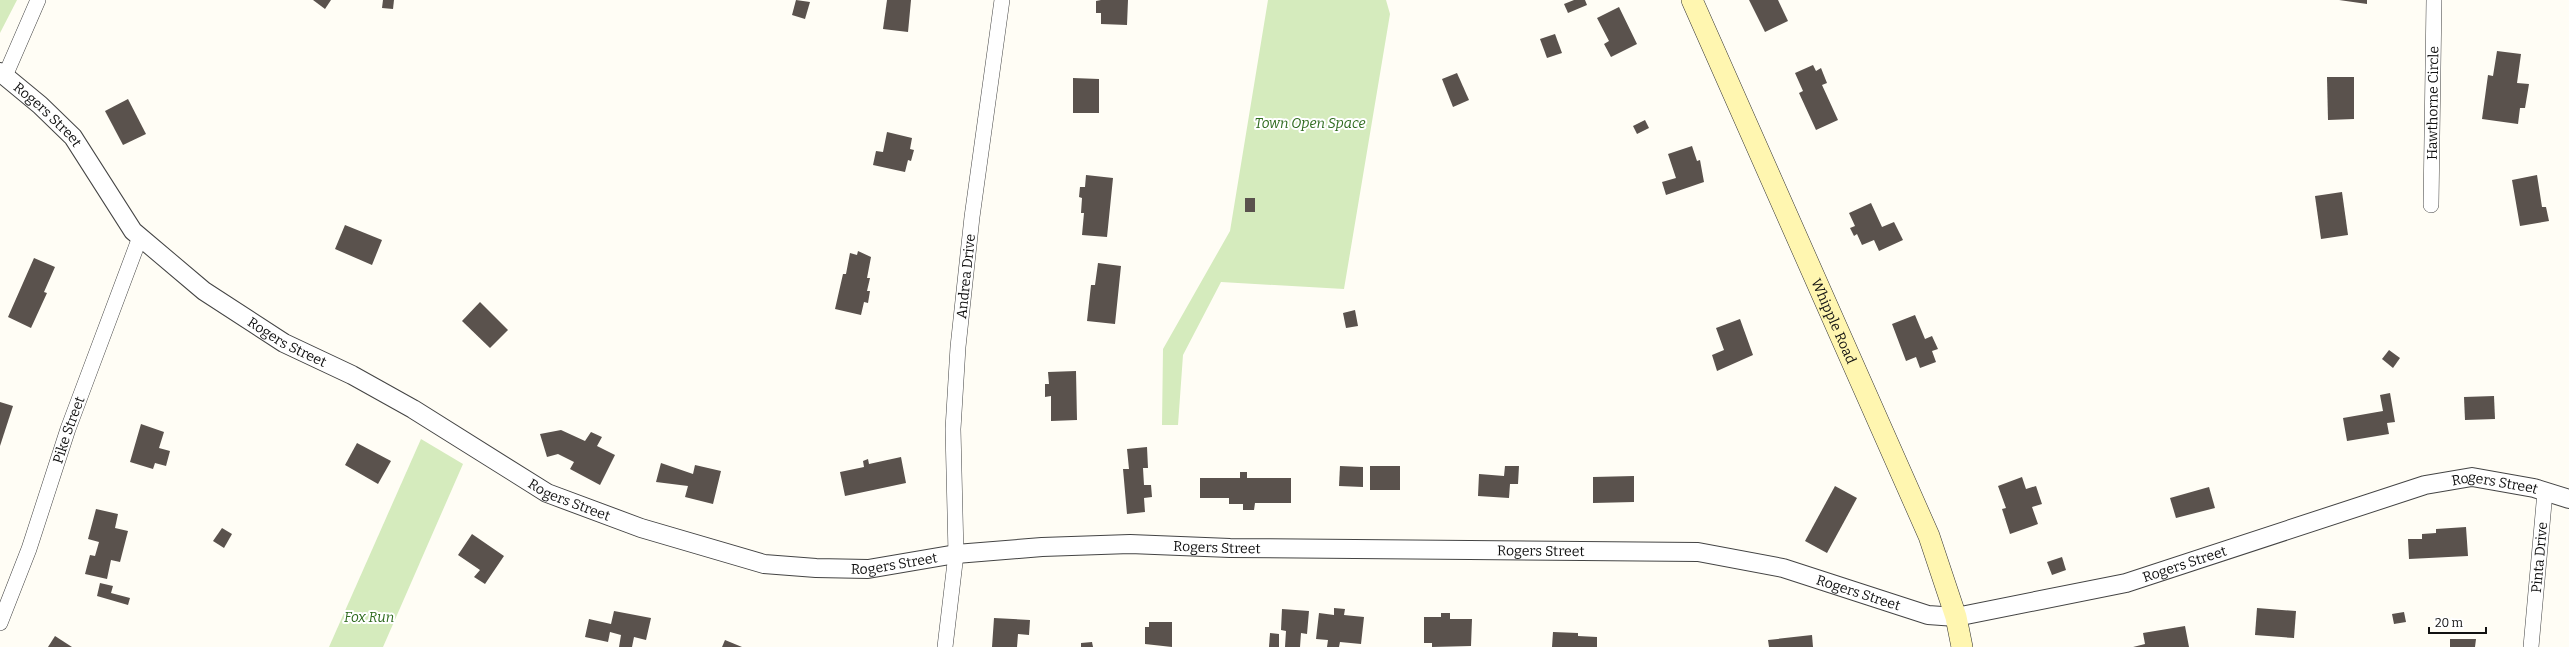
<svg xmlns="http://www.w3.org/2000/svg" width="2569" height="647" viewBox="0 0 2569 647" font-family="Bitter,serif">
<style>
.green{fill:#d5ebbd}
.building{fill:#5a524d}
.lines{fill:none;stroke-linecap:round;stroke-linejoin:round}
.minor-casing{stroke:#444;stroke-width:16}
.tertiary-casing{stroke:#444;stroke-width:20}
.secondary-casing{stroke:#333;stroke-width:22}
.minor{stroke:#fff;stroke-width:15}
.tertiary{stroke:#fff;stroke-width:18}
.secondary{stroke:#fff6b0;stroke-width:21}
.labels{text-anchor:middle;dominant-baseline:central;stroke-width:4;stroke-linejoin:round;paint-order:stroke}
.street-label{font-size:14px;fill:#111;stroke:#fff}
.park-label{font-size:14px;font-style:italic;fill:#2f6b1f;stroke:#fff}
</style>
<rect width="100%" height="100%" fill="#fffdf5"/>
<!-- green -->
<g class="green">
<path d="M0 0H17L0 33Z"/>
<path d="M1268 0H1386L1390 14 1344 289 1221 282 1183 355 1178 425H1162L1163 349 1230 231Z"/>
<path d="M421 439 463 464 383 647H329Z"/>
</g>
<!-- building -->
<g class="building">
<path d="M313 0H331L325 9Z"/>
<path d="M383 0H394L393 9 382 8Z"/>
<path d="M796 0 810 2 805 19 792 15Z"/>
<path d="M887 0H911L908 32 883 29Z"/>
<path d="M1101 0H1128L1127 25 1101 24V13H1096V1Z"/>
<path d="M1574 0H1585L1587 5 1568 13 1564 4Z"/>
<path d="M1749 0H1778L1788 21 1765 32Z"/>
<path d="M2339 0H2367V4Z"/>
<path d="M1619 7 1637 44 1611 57 1604 44 1609 41 1597 18Z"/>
<path d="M1555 34 1562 53 1547 58 1540 39Z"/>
<path d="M2497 51 2521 54 2517 83 2529 84 2525 108H2520L2518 124 2482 119 2488 75 2493 76Z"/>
<path d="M1813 65 1816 71 1821 68 1827 83 1822 85 1838 120 1816 130 1799 93 1803 91 1795 73Z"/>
<path d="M1457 73 1469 100 1453 107 1442 79Z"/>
<path d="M2327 77H2354V119L2328 120Z"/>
<path d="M1073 78 1099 79V113H1073Z"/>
<path d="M128 99 146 134 123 145 105 111Z"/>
<path d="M1645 120 1649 128 1637 134 1633 126Z"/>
<path d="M887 132 912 138 910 149 914 150 911 161 908 160 905 172 873 165 876 151 883 152Z"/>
<path d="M1692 146 1697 161 1700 160 1704 182 1666 195 1662 182 1676 178 1668 154Z"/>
<path d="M1086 175 1113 178 1107 237 1082 235 1084 213H1081L1082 198 1079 197 1080 187H1085Z"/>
<path d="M2537 175 2542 207H2546L2549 221 2520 226 2512 180Z"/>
<path d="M2342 192 2348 235 2321 239 2315 196Z"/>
<rect x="1245" y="198" width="10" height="14"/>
<path d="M1871 203 1882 227 1894 222 1903 240 1879 251 1874 240 1862 245 1857 234 1854 236 1850 228 1855 226 1849 213Z"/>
<path d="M345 225 382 240 372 265 335 249Z"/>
<path d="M858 251 871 257 867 278H870L867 291H870L868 303 864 302 861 315 835 309 843 274H846L850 253 857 255Z"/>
<path d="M34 258 55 267 44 292 47 293 31 328 8 317Z"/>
<path d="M1098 263 1121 266 1115 324 1087 321 1091 285H1095Z"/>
<path d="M480 302 508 330 490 348 462 321Z"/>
<path d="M1355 310 1358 326 1346 328 1343 313Z"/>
<path d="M1915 315 1925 339 1932 336 1938 349 1932 351 1936 362 1920 368 1916 357 1906 361 1892 324Z"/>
<path d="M1740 319 1753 355 1717 371 1712 355 1724 350 1716 328Z"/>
<path d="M2389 350 2400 358 2393 368 2382 359Z"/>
<path d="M1076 371 1077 420 1051 421V396L1045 397V384H1049L1048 372Z"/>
<path d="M2390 393 2395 422 2387 423 2389 434 2347 441 2343 418 2383 411 2380 395Z"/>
<path d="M2494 396 2495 419 2465 420 2464 397Z"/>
<path d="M0 402 13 406 0 446Z"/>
<path d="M141 424 164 432 159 448 170 451 166 466 155 463 153 469 130 462Z"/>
<path d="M561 430 585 441 591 432 602 437 597 446 615 455 600 485 570 469 574 462 558 454 547 457 540 434Z"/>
<path d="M357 443 391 461 378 484 345 465Z"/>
<path d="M1147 447 1148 468H1143L1144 485H1151L1152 497 1144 498 1145 512 1127 514 1123 469H1129L1127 449Z"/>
<path d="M901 457 906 483 845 496 840 472 864 467 863 461 868 459 869 464Z"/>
<path d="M661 463 693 474 695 465 721 471 713 504 685 497 688 486 656 482Z"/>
<path d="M1340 466 1363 467V487L1339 486Z"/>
<rect x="1370" y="466" width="30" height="24"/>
<path d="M1505 466H1519L1518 484H1510L1509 498 1478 496 1479 474 1504 476Z"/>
<path d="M1240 472H1247V478H1291V503H1255L1254 510H1243V504H1229V498H1200V478H1240Z"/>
<path d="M1634 476V502L1593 503V477Z"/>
<path d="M2022 477 2026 489 2036 486 2042 504 2032 507 2038 524 2010 534 2002 509 2006 508 1998 486Z"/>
<path d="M1835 486 1857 498 1827 553 1805 541Z"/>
<path d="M2209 487 2215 508 2176 518 2170 498Z"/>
<path d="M96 509 118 514 115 528 128 531 120 562 111 560 107 579 85 574 90 555 95 556 99 542 88 539Z"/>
<path d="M2466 527 2468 556 2409 559 2408 539H2422V534L2436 533V529Z"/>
<path d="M222 528 232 534 224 548 213 541Z"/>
<path d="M472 534 504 556 485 584 474 577 480 570 458 555Z"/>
<path d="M2062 557 2066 570 2052 575 2047 562Z"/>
<path d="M100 583 113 586 111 593 130 598 128 605 97 596Z"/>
<path d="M1334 608 1345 609 1344 615 1364 617 1361 644 1340 642 1339 647H1327L1328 640 1316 639 1319 613 1334 615Z"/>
<path d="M2257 608 2296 611 2294 638 2255 635Z"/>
<path d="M1282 609 1309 611 1307 634 1301 633 1300 647H1285L1286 631 1281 630Z"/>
<path d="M614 611 651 618 646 640 634 637 632 647H619L621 635 610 632 608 642 585 637 589 619 611 624Z"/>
<path d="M2404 612 2406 622 2394 624 2392 614Z"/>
<path d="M1441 613H1450V619H1472L1471 646 1432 647V643H1424V617H1441Z"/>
<path d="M994 618 1030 620 1029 635 1018 634 1017 647H992Z"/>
<path d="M1149 622H1172V647L1145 644V627H1149Z"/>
<path d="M2185 626 2189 647H2133L2145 644 2143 633Z"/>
<path d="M1553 632 1578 633V636L1597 637V647H1552Z"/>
<path d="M1270 633 1279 634V647H1269Z"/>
<path d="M1812 635 1813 647H1769L1768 640Z"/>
<path d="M55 636 72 647H48Z"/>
<path d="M2450 639H2476L2475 647H2450Z"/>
<path d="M725 640 742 647H722Z"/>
<path d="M1092 642 1093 647H1081V643Z"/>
</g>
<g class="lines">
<!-- minor casing -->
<g class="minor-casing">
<g id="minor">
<path d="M5 76 38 0"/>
<path id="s1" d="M2431 205 2434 0"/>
<path id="s2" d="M0 623 29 549 68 429 140 237"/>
<path id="s3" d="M945 647 956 554 953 429 958 347 972 217 1002 0"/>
<path id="s4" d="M2531 647 2545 492"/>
</g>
</g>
<!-- tertiary casing -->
<g class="tertiary-casing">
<g id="tertiary">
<path id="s5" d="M0 72 40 105 73 137 133 231 204 291 284 343 352 375 413 409 547 493 641 528 764 564 816 568 868 569 956 554 1042 547 1130 544 1230 548 1698 552 1783 568 1928 615 1956 617 2126 583 2425 485 2472 477 2534 488 2569 499"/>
</g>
</g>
<!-- secondary casing -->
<g class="secondary-casing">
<g id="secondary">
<path id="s6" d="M1692 0 1929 536 1956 617 1962 647"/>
</g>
</g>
<!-- minor -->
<use href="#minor" class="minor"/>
<!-- tertiary -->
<use href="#tertiary" class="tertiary"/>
<!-- secondary -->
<use href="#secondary" class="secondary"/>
</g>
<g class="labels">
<!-- street labels -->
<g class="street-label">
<text stroke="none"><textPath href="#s1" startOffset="102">Hawthorne Circle</textPath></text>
<text stroke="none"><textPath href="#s5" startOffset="64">Rogers Street</textPath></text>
<text stroke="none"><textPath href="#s3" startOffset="372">Andrea Drive</textPath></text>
<text stroke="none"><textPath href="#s6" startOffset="351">Whipple Road</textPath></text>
<text stroke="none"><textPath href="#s5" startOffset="400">Rogers Street</textPath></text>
<text stroke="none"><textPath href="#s2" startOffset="205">Pike Street</textPath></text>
<text stroke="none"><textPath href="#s5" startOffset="2691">Rogers Street</textPath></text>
<text stroke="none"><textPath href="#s5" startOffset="724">Rogers Street</textPath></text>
<text stroke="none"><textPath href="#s5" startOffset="1384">Rogers Street</textPath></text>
<text stroke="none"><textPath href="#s5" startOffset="1708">Rogers Street</textPath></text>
<text stroke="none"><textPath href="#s4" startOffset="90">Pinta Drive</textPath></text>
<text stroke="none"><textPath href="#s5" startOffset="1060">Rogers Street</textPath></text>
<text stroke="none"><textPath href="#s5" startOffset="2367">Rogers Street</textPath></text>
<text stroke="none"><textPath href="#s5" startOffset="2031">Rogers Street</textPath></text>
</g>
<!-- park labels -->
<g class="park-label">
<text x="1310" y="123">Town Open Space</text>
<text x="369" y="617">Fox Run</text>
</g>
</g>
<!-- scale -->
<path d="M2429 627v6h57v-6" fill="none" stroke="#111111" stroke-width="2"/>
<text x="2435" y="627" font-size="12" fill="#111111" stroke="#ffffff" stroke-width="3" paint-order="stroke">20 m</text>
</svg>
